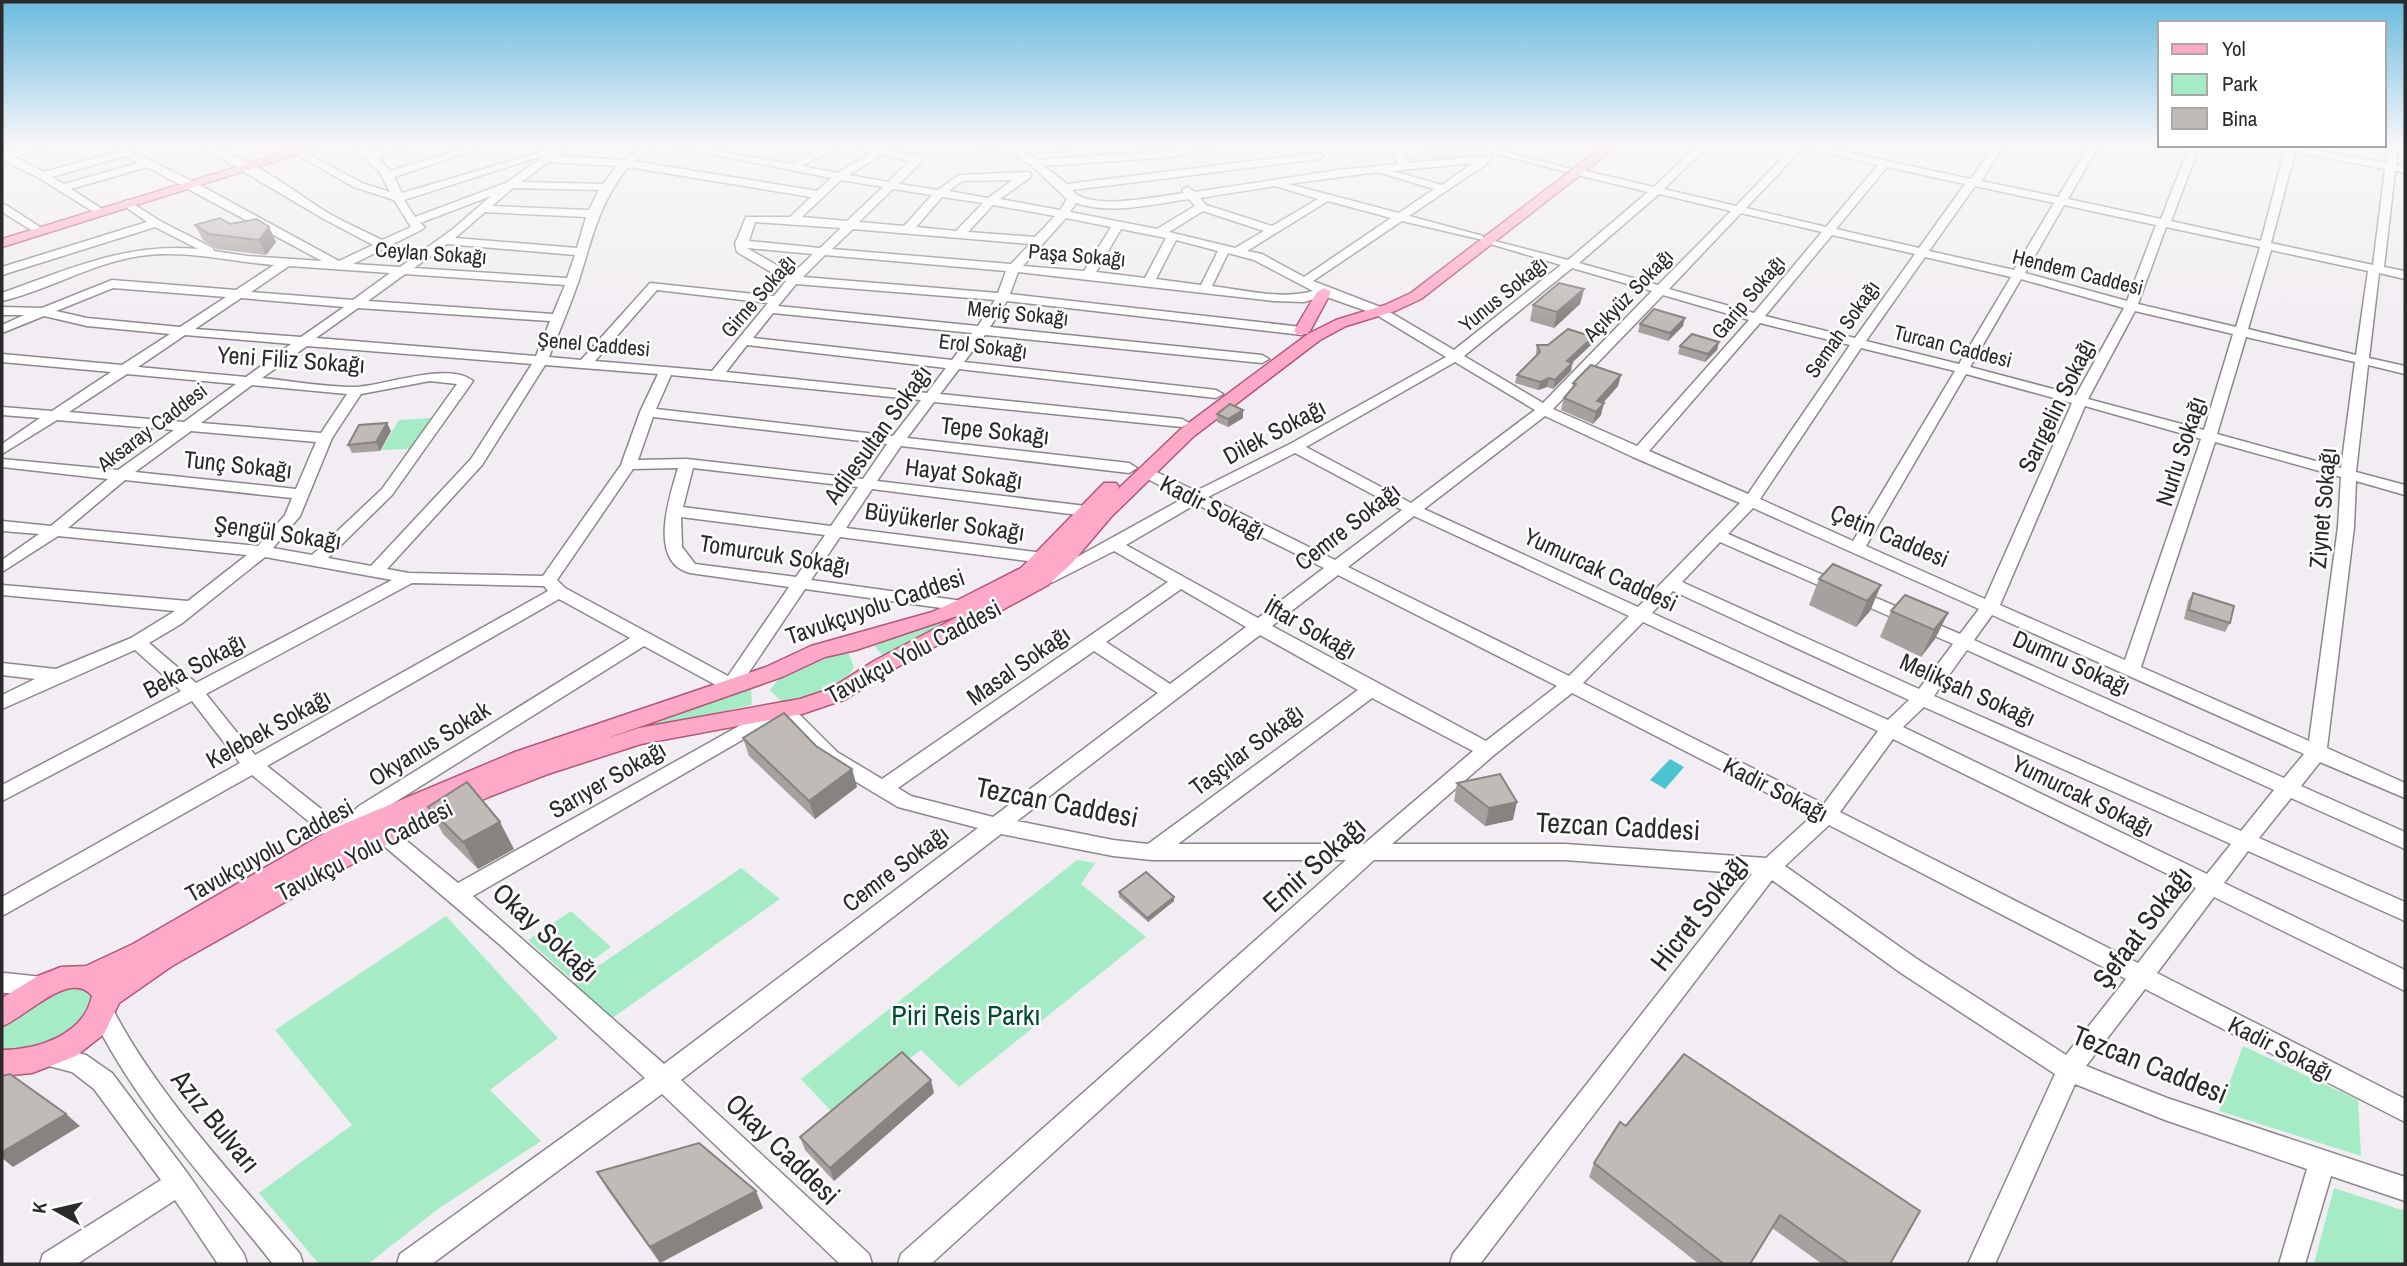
<svg xmlns="http://www.w3.org/2000/svg" width="2407" height="1266" viewBox="0 0 2407 1266" font-family="'Archivo Narrow',sans-serif">
<style>
.green{fill:#a5ecc6}
.water{fill:#4cc3d0}
.lines{fill:none;stroke-linecap:round;stroke-linejoin:round}
.minor-casing{stroke:#8b878c;stroke-width:3}
.major-casing{stroke:#b45778;stroke-width:3}
.minor{fill:#fff;fill-rule:evenodd}
.major{fill:#fea9c7;fill-rule:evenodd}
.wall{fill:#a6a19e}
.shaded-wall{fill:#878381}
.building{fill:#c1bbb8;stroke:#878381;stroke-width:2}
.labels{text-anchor:middle;dominant-baseline:central;stroke-width:5;stroke-linejoin:round;paint-order:stroke}
.far-street-label{font-size:21px;fill:#2b292b;stroke:#fff}
.street-label{font-size:24px;fill:#2b292b;stroke:#fff}
.near-street-label{font-size:28px;fill:#2b292b;stroke:#fff}
.near-park-label{font-size:28px;fill:#004a2f;stroke:#fff}
</style>
<rect width="100%" height="100%" fill="#f1edf2"/>
<!-- green -->
<g class="green">
<path d="M1435 147 1477 150 1480 154 1410 165 1406 158Z"/>
<path d="M432 418 411 449 381 450 399 420Z"/>
<path d="M992 596 883 656 872 643Z"/>
<path d="M833 653 849 654 854 667C841 693 807 697 781 701L770 690 786 670Z"/>
<path d="M751 686 752 705 620 734Z"/>
<path d="M1077 860 1095 863 1081 884 1146 937 959 1087 921 1050 836 1116 801 1079Z"/>
<path d="M741 868 780 899 611 1019 572 984Z"/>
<path d="M571 911 611 947 569 977 528 940Z"/>
<path d="M446 916 558 1038 490 1090 541 1141 438 1209 368 1264H319L259 1193 352 1125 275 1030Z"/>
<path d="M80 987 89 991 93 999V1008L63 1042 6 1053 2 1049V1028L11 1015 54 989Z"/>
<path d="M2243 1046 2358 1100 2361 1156 2219 1111Z"/>
<path d="M2334 1188 2405 1211V1264H2314Z"/>
</g>
<!-- water -->
<path class="water" d="M1670 759 1684 767 1665 789 1650 780Z"/>
<g class="lines">
<!-- minor casing -->
<g class="minor-casing">
<g id="minor">
<path d="M29 147H45L14 157 44 172 117 152 110 147H123L196 183 339 261 373 245 322 218 202 147C237 147 297 194 328 213 346 223 364 231 382 240L411 227 394 200 354 187 283 147H295L362 183 390 192 379 171 352 147H364L372 153 390 147H405L378 158 390 171 469 147H484L394 177 402 193 558 147H569L557 156 623 160 641 147H653L634 161 817 191 831 178 675 147H696L791 164 824 147H837L802 166 837 173 871 153 852 147 881 148 922 157V161L899 184 938 190 959 175 1027 172 1031 173V177L1000 199 1060 210 1067 199 1031 165 1010 154 979 147H1075L1070 150 1024 153 1037 160 1214 147 1173 157 1044 166 1067 184 1319 153 1324 156 1319 159 1072 190C1088 212 1159 196 1184 193L1182 190 1187 187 1195 192 1338 170 1398 164 1392 147H1402L1408 163 1487 156 1491 157V161L1409 216 1483 236V240L1402 221 1313 281 1383 308 1454 350 1561 265 1487 243V239L1568 260 1648 192 1573 174 1572 172 1577 169 1654 187 1696 147H1707L1664 189 1736 206 1793 147H1822L1971 179 1993 147H2003L1981 181 2058 197 2088 147H2098L2068 199 2161 219 2189 147H2199L2171 221 2261 241 2285 150 2278 147H2298L2386 163 2388 147H2398L2396 165 2405 167V173L2395 171 2384 267 2405 271V279L2379 273 2369 358 2405 366V374L2368 365 2356 472 2405 485V495L2356 481 2354 527 2327 748 2405 783V798L2320 762 2301 786 2405 832V849L2291 798 2259 838 2405 902V921L2248 851 2224 883 2405 970V991L2214 897 2157 973 2405 1099V1122L2145 989 2086 1066 2167 1098 2405 1177V1201L2331 1176 2305 1264H2279L2307 1169 2165 1120 2075 1084 1995 1264H1968L2055 1074 1901 973 1772 880 1480 1264H1450L1453 1254 1752 874 1565 860H1374L931 1264H898L901 1254 1346 860H1152L1113 856 1001 834 681 1080 869 1254 872 1264H840L662 1094 432 1264H397L400 1254 645 1078 499 944 377 840 374 834 377 828 384 826 391 828 458 883 782 702 789 704 837 752 882 779 1168 582 1114 551 1053 582 1047 583 1039 578 1184 498 1140 475 1137 472 1140 469H1150L1196 491 1290 444 1446 357 1375 314 1324 296 1304 302 1274 301 1018 272 1010 294 1302 327 1308 331 1302 335 1007 301 990 327 1262 355 1269 359 1262 363 985 335 964 362 1216 390 1223 394 1216 398 959 369 940 394 1182 419 1189 423 1182 427 934 402 907 438 1129 463 1137 468 1129 473 901 446 877 481 1086 506 1094 511 1086 516 872 489 846 528 1043 553 1051 558 1043 563 840 537 811 580 963 601 972 606 963 611 805 589 737 690H725L644 646 373 816C362 827 350 847 334 842L252 775 2 916V897L240 763 192 701 2 801V785L181 691 135 650 2 709V695L35 679 2 675V663L56 669 131 638 175 611 2 595V585L188 601 247 555 58 536 2 572V560L39 534 2 531V521L51 526 108 479 2 467V459L118 470 174 430 57 420 2 454V444L40 418 2 415V407L52 411 111 372 2 362V354L122 365 170 334 87 326 44 316 2 333V325L24 315H2V307L42 308 112 280 236 290 274 265C230 262 185 249 140 256 92 263 49 290 2 301V293C67 270 127 242 198 249L155 227 2 275V267L147 222 123 205 121 203 127 200 160 221 213 248 214 251 247 256 322 261 147 167 71 189 107 212 97 214 39 178 2 160V152ZM1803 148 1878 165 1826 227 1746 208ZM2295 152 2385 169 2373 265 2271 243ZM545 155 506 183 415 217 404 200ZM882 155 910 161 888 182 849 175ZM125 156 138 163 64 184 52 177ZM549 162 617 166 603 184 521 182ZM1473 163 1442 185 1392 171ZM628 167 811 197 790 217H746L735 244 737 252 786 281 774 296 650 283 581 360 549 357C559 332 570 306 579 280 592 239 599 203 628 167ZM1887 167 1965 184 1919 248 1836 229ZM1378 172 1434 189 1399 213 1288 184ZM841 180 883 187 847 221 802 217ZM1013 180 988 198 949 191 962 181ZM1275 186 1318 199 1272 226 1206 205 1200 198ZM1975 186 2054 203 2014 270 1929 251ZM513 188 599 190 589 210 492 206ZM893 189 932 195 904 226 859 222ZM1659 194 1731 211 1658 285 1579 263ZM491 196 453 229 400 267 353 264 423 229 425 227 420 223ZM942 197 983 203 956 231 916 227ZM1189 199 1195 206 1157 229 1070 212 1076 203C1111 215 1153 204 1189 199ZM1328 201 1391 218 1304 277 1262 254 1247 251ZM993 205 1055 216 1035 237 968 232ZM2064 205 2156 225 2127 301 2025 273ZM1203 211 1264 231 1235 248 1169 232ZM485 212 586 217 577 248 455 238ZM1741 213 1822 232 1754 313 1669 289ZM1066 218 1111 227 1084 271 1023 266ZM755 222 841 228 820 248 749 241ZM2166 227 2260 247 2236 327 2138 304ZM853 229 1030 244 1011 264 832 249ZM1121 229 1166 238 1145 278 1096 272ZM1832 235 1915 254 1855 338 1765 316ZM1176 240 1218 251 1201 285 1156 279ZM447 244 575 255 567 278 414 268ZM747 248 813 254 792 274ZM2271 250 2368 271 2356 355 2248 329ZM1228 253 1254 260 1313 291C1283 300 1243 290 1212 286ZM825 255 1006 271 998 293 803 277ZM1925 257 2011 277 1959 364 1866 341ZM289 266 390 273 353 300 251 292ZM1572 268 1652 291 1543 403 1464 356ZM405 274 565 285 553 314 368 301ZM2021 279 2124 308 2076 395 1970 367ZM796 284 995 300 978 326 778 306ZM113 288 226 297 180 327 87 318 56 311ZM657 290 768 303 712 371 595 361ZM1663 295 1749 320 1637 446 1553 409ZM241 298 344 307 301 337 195 329ZM358 308 550 321 536 356 316 338ZM2135 311 2233 334 2204 430 2088 399ZM773 313 972 333 952 360 753 338ZM1760 323 1850 345 1748 494 1649 451ZM185 335 291 344 246 377 138 367ZM2246 337 2355 362 2341 468 2217 434ZM747 345 946 368 927 393 726 372ZM307 346 532 364 471 459 371 566 328 558 392 495 473 381C449 361 384 386 355 387 324 387 292 381 262 378ZM1861 348 1955 371 1853 541 1760 499ZM1455 362 1535 410 1411 503 1306 447ZM545 365 658 374 640 412 621 465 543 576 409 573 387 569 482 465ZM127 374 236 384 184 422 69 412ZM1966 374 2072 403 1985 599 1866 546ZM671 375 921 400 893 436 656 409ZM430 381 457 384 382 489 312 555 273 548 300 516 332 438 361 394ZM252 385 347 394 321 433 201 423ZM2085 406 2201 439 2125 660 2000 605ZM1545 416 1633 457 1740 503 1638 607 1424 509ZM653 417 887 444 863 479 687 459 638 460ZM191 431 316 442 296 489 135 472ZM2215 442 2341 477 2338 527 2309 741 2141 667ZM1295 453 1402 510 1335 560 1208 497ZM678 468C670 495 647 562 690 573L789 587 728 676 565 588 557 580 633 469ZM693 468 858 487 831 526 683 507ZM125 480 292 498 285 515 258 546 68 528ZM1196 504 1324 568 1258 618 1126 545ZM1753 508 1979 609 1960 634 1728 534ZM1414 516 1629 616 1569 676 1348 567ZM681 517 825 535 796 577 695 564 682 547ZM1720 542 1953 644 1919 689 1682 582ZM265 557 392 580 196 683 149 643 181 624ZM1338 575 1557 686 1486 741 1272 626ZM412 583 544 586 548 591 255 755 206 694ZM1181 589 1246 627 1170 684 1106 642ZM1673 591 1909 700 1888 720 1652 613ZM559 599 630 638 359 806 340 824 267 766ZM1992 615 2304 754 2284 778 1974 640ZM1643 622 1878 731 1824 804 1583 683ZM1260 635 1358 690 1148 844 1113 840 1017 821ZM1967 650 2274 790 2241 831 1934 696ZM1094 651 1158 693 993 817 911 796 898 788ZM1572 693 1812 816 1766 858 1565 844H1392L1494 755ZM1372 698 1473 751 1364 844H1178ZM1924 707 2231 844 2207 874 1903 727ZM780 718 823 762 898 807 978 828 664 1064 473 896ZM1893 739 2196 888 2138 963 1840 812ZM1829 825 2126 979 2066 1055 1917 959 1785 866Z"/>
<path d="M1470 147H1487L1571 169 1566 172Z"/>
<path d="M2 204 6 205 46 231 36 233 2 212Z"/>
<path d="M5 973 52 978 55 985 52 992 44 995 5 993 2 992V974Z"/>
<path d="M102 1001 110 1004C157 1096 234 1175 300 1254L303 1264H273C209 1183 135 1105 90 1011L94 1004Z"/>
<path d="M49 1045 86 1055 112 1073 188 1174 244 1254 247 1264H218L175 1200 77 1264H40L43 1254 161 1180 94 1089 72 1072 41 1064 37 1056 41 1048Z"/>
</g>
</g>
<!-- major casing -->
<g class="major-casing">
<g id="major">
<path d="M303 147H321L2 247V239Z"/>
<path d="M1602 147H1616L1421 299 1395 311 1346 326 1320 340 1194 436 1111 517 1072 563 1048 585 890 671 846 699 802 714 641 744 548 774 491 796 393 841 172 966 119 1003 104 1034 76 1056 32 1073 2 1076V1050C37 1050 84 1035 92 996 70 968 24 1019 2 1026V998L38 976 61 967 86 966 133 944 332 829 515 752 766 667 811 646 932 612 956 601 1021 568 1104 483H1116L1119 487 1117 490 1182 428 1308 334 1336 320 1385 305 1411 293ZM963 614 874 661 830 689 800 699 639 728 602 740 782 677 825 657 856 650Z"/>
<path d="M1324 288 1331 292 1310 331 1307 334H1297L1294 331 1317 292Z"/>
</g>
</g>
<!-- minor -->
<use href="#minor" class="minor"/>
<!-- major -->
<use href="#major" class="major"/>
</g>
<!-- wall -->
<g class="wall">
<path d="M230 224 269 227 276 242 266 255 217 249 203 240 195 225Z"/>
<path d="M1584 289 1580 304 1554 328 1530 321 1533 305Z"/>
<path d="M1640 324 1683 326 1668 341 1638 332Z"/>
<path d="M1719 342 1717 350 1705 362 1678 354 1680 346Z"/>
<path d="M1537 345H1591L1572 363 1571 371 1553 389 1547 387 1538 390 1515 383 1517 375 1537 356 1536 353Z"/>
<path d="M1573 383 1618 386 1603 403 1601 415 1593 424 1561 410 1564 398 1572 388Z"/>
<path d="M1243 410V418L1228 427 1217 422V414Z"/>
<path d="M391 431 380 451 352 453 348 445Z"/>
<path d="M1819 579 1881 585 1870 611 1856 627 1809 605Z"/>
<path d="M2193 593 2230 623 2225 632 2184 619 2188 601Z"/>
<path d="M1891 611 1948 613 1935 639 1921 657 1880 637Z"/>
<path d="M743 738 816 746 852 769 857 787 815 819 749 756Z"/>
<path d="M1457 783 1513 820 1485 826 1454 801Z"/>
<path d="M428 807 514 849 478 869 443 834Z"/>
<path d="M1119 892 1174 901 1148 922 1119 897Z"/>
<path d="M934 1093 834 1181 805 1150 800 1137Z"/>
<path d="M1626 1126 1890 1264H1822L1772 1228 1750 1264H1699L1589 1177 1594 1163Z"/>
<path d="M597 1172 763 1208 660 1263 607 1189Z"/>
</g>
<!-- shaded-wall -->
<g class="shaded-wall">
<path d="M269 227 276 242 266 255 259 240Z"/>
<path d="M1584 289 1580 304 1554 328 1557 312Z"/>
<path d="M1685 318 1683 326 1668 341 1670 333Z"/>
<path d="M1593 337 1591 345 1565 369 1567 361Z"/>
<path d="M1719 342 1717 350 1705 362 1708 354Z"/>
<path d="M1572 363 1571 371 1553 389 1555 380Z"/>
<path d="M1621 375 1618 386 1594 413 1597 401Z"/>
<path d="M1549 378 1547 387 1538 390 1540 382Z"/>
<path d="M1604 403 1601 415 1593 424 1596 412Z"/>
<path d="M1243 410V418L1228 427V419Z"/>
<path d="M387 423 391 431 380 451 376 442Z"/>
<path d="M1881 585 1870 611 1856 627 1867 601Z"/>
<path d="M1948 613 1935 639 1921 657 1934 630Z"/>
<path d="M852 769 857 787 815 819 809 801Z"/>
<path d="M1517 802 1513 820 1485 826 1489 808Z"/>
<path d="M500 822 514 849 478 869 463 842Z"/>
<path d="M1174 897V901L1148 922 1147 918Z"/>
<path d="M931 1080 934 1093 834 1181 830 1168Z"/>
<path d="M66 1114 80 1126 13 1167 2 1158V1152Z"/>
<path d="M756 1191 763 1208 660 1263 650 1247Z"/>
</g>
<!-- building -->
<g class="building">
<path d="M220 218 230 224 257 219 269 227 259 240 209 234 195 225Z"/>
<path d="M1559 283 1584 289 1557 312 1533 305Z"/>
<path d="M1654 309 1685 318 1670 333 1640 324Z"/>
<path d="M1568 329 1593 337 1567 361 1572 363 1555 380 1549 378 1540 382 1517 375 1540 352 1537 345H1548Z"/>
<path d="M1692 334 1719 342 1708 354 1680 346Z"/>
<path d="M1591 365 1621 375 1597 401 1604 403 1596 412 1564 398 1576 384 1573 383Z"/>
<path d="M1230 404 1243 410 1228 419 1217 414Z"/>
<path d="M387 423 376 442 348 445 359 425Z"/>
<path d="M1833 564 1881 585 1867 601 1819 579Z"/>
<path d="M2193 593 2234 606 2230 623 2189 610Z"/>
<path d="M1905 595 1948 613 1934 630 1891 611Z"/>
<path d="M784 713 816 746 852 769 809 801 743 738Z"/>
<path d="M1500 774 1517 802 1489 808 1457 783Z"/>
<path d="M467 782 500 822 463 842 428 807Z"/>
<path d="M1146 872 1174 897 1147 918 1119 892Z"/>
<path d="M902 1052 931 1080 830 1168 800 1137Z"/>
<path d="M1684 1054 1920 1211 1890 1264H1849L1780 1215 1750 1264H1724L1594 1163 1620 1122 1626 1126Z"/>
<path d="M10 1074 66 1114 2 1152V1076Z"/>
<path d="M699 1143 756 1191 650 1247 597 1172Z"/>
</g>
<!-- sky -->
<linearGradient id="sky" x2="0" y2="1"><stop stop-color="#69bade"/><stop offset="0.45" stop-color="#f9f7f9"/><stop offset="1" stop-color="#f9f7f9" stop-opacity="0"/></linearGradient>
<rect width="2407" height="324" fill="url(#sky)"/>
<g class="labels">
<!-- far-street labels -->
<g class="far-street-label">
<text transform="translate(431 253) rotate(4)">Ceylan Sokağı</text>
<text transform="translate(1077 255) rotate(5)">Paşa Sokağı</text>
<text transform="translate(2078 272) rotate(14)">Hendem Caddesi</text>
<text transform="translate(1503 294) rotate(-39)">Yunus Sokağı</text>
<text transform="translate(1628 295) rotate(-46)">Açıkyüz Sokağı</text>
<text transform="translate(758 296) rotate(-49)">Girne Sokağı</text>
<text transform="translate(1748 297) rotate(-50)">Garip Sokağı</text>
<text transform="translate(1018 313) rotate(6)">Meriç Sokağı</text>
<text transform="translate(1842 329) rotate(-55)">Semah Sokağı</text>
<text transform="translate(594 344) rotate(5)">Şenel Caddesi</text>
<text transform="translate(983 346) rotate(7)">Erol Sokağı</text>
<text transform="translate(1953 346) rotate(14)">Turcan Caddesi</text>
<text transform="translate(152 427) rotate(-37)">Aksaray Caddesi</text>
</g>
<!-- street labels -->
<g class="street-label">
<text transform="translate(291 359) rotate(4)">Yeni Filiz Sokağı</text>
<text transform="translate(2056 405) rotate(-64)">Sarıgelin Sokağı</text>
<text transform="translate(995 430) rotate(6)">Tepe Sokağı</text>
<text transform="translate(1274 431) rotate(-28)">Dilek Sokağı</text>
<text transform="translate(877 434) rotate(-54)">Adilesultan Sokağı</text>
<text transform="translate(2180 451) rotate(-72)">Nurlu Sokağı</text>
<text transform="translate(238 464) rotate(6)">Tunç Sokağı</text>
<text transform="translate(964 473) rotate(7)">Hayat Sokağı</text>
<text transform="translate(1213 507) rotate(27)">Kadir Sokağı</text>
<text transform="translate(2322 508) rotate(-85)">Ziynet Sokağı</text>
<text transform="translate(945 521) rotate(8)">Büyükerler Sokağı</text>
<text transform="translate(1347 526) rotate(-38)">Cemre Sokağı</text>
<text transform="translate(278 532) rotate(8)">Şengül Sokağı</text>
<text transform="translate(1890 535) rotate(23)">Çetin Caddesi</text>
<text transform="translate(775 554) rotate(9)">Tomurcuk Sokağı</text>
<text transform="translate(1601 569) rotate(25)">Yumurcak Caddesi</text>
<text transform="translate(875 606) rotate(-19)">Tavukçuyolu Caddesi</text>
<text transform="translate(1311 628) rotate(29)">İftar Sokağı</text>
<text transform="translate(913 651) rotate(-28)">Tavukçu Yolu Caddesi</text>
<text transform="translate(2072 662) rotate(24)">Dumru Sokağı</text>
<text transform="translate(194 665) rotate(-28)">Beka Sokağı</text>
<text transform="translate(1018 665) rotate(-35)">Masal Sokağı</text>
<text transform="translate(1968 689) rotate(24)">Melikşah Sokağı</text>
<text transform="translate(268 728) rotate(-29)">Kelebek Sokağı</text>
<text transform="translate(429 743) rotate(-32)">Okyanus Sokak</text>
<text transform="translate(1246 749) rotate(-37)">Taşçılar Sokağı</text>
<text transform="translate(607 779) rotate(-30)">Sarıyer Sokağı</text>
<text transform="translate(1776 789) rotate(27)">Kadir Sokağı</text>
<text transform="translate(2083 795) rotate(26)">Yumurcak Sokağı</text>
<text transform="translate(269 850) rotate(-29)">Tavukçuyolu Caddesi</text>
<text transform="translate(364 850) rotate(-27)">Tavukçu Yolu Caddesi</text>
<text transform="translate(895 868) rotate(-37)">Cemre Sokağı</text>
<text transform="translate(2281 1048) rotate(27)">Kadir Sokağı</text>
</g>
<!-- near-street labels -->
<g class="near-street-label">
<text transform="translate(1057 802) rotate(11)">Tezcan Caddesi</text>
<text transform="translate(1618 826) rotate(3)">Tezcan Caddesi</text>
<text transform="translate(1314 864) rotate(-42)">Emir Sokağı</text>
<text transform="translate(1699 912) rotate(-52)">Hicret Sokağı</text>
<text transform="translate(2142 927) rotate(-53)">Şefaat Sokağı</text>
<text transform="translate(546 932) rotate(42)">Okay Sokağı</text>
<text transform="translate(2150 1064) rotate(22)">Tezcan Caddesi</text>
<text transform="translate(216 1121) rotate(51)">Azız Bulvarı</text>
<text transform="translate(783 1149) rotate(44)">Okay Caddesi</text>
</g>
<!-- near-park labels -->
<g class="near-park-label">
<text x="966" y="1015">Piri Reis Parkı</text>
</g>
</g>
<!-- border -->
<rect width="2407" height="1266" fill="none" stroke="#2b292b" stroke-width="7"/>
<!-- legend -->
<rect x="2158" y="21" width="228" height="126" fill="#ffffff" stroke="#aaa9aa" stroke-width="2"/>
<rect x="2172" y="44" width="35" height="10" fill="#fea9c7" stroke="#aaa9aa" stroke-width="2"/>
<text x="2222" y="56" font-size="21" fill="#2b292b">Yol</text>
<rect x="2172" y="74" width="35" height="21" fill="#a5ecc6" stroke="#aaa9aa" stroke-width="2"/>
<text x="2222" y="91" font-size="21" fill="#2b292b">Park</text>
<rect x="2172" y="108" width="35" height="21" fill="#c1bbb8" stroke="#aaa9aa" stroke-width="2"/>
<text x="2222" y="126" font-size="21" fill="#2b292b">Bina</text>
<!-- north arrow -->
<g transform="translate(56 1210) rotate(278)" stroke="#ffffff" stroke-width="5" paint-order="stroke">
<path d="M0-5L12 26L0 18L-12 26Z" fill="#2b292b"/>
<text y="-10" font-size="19" font-weight="bold" text-anchor="middle" fill="#2b292b">K</text>
</g>
</svg>
